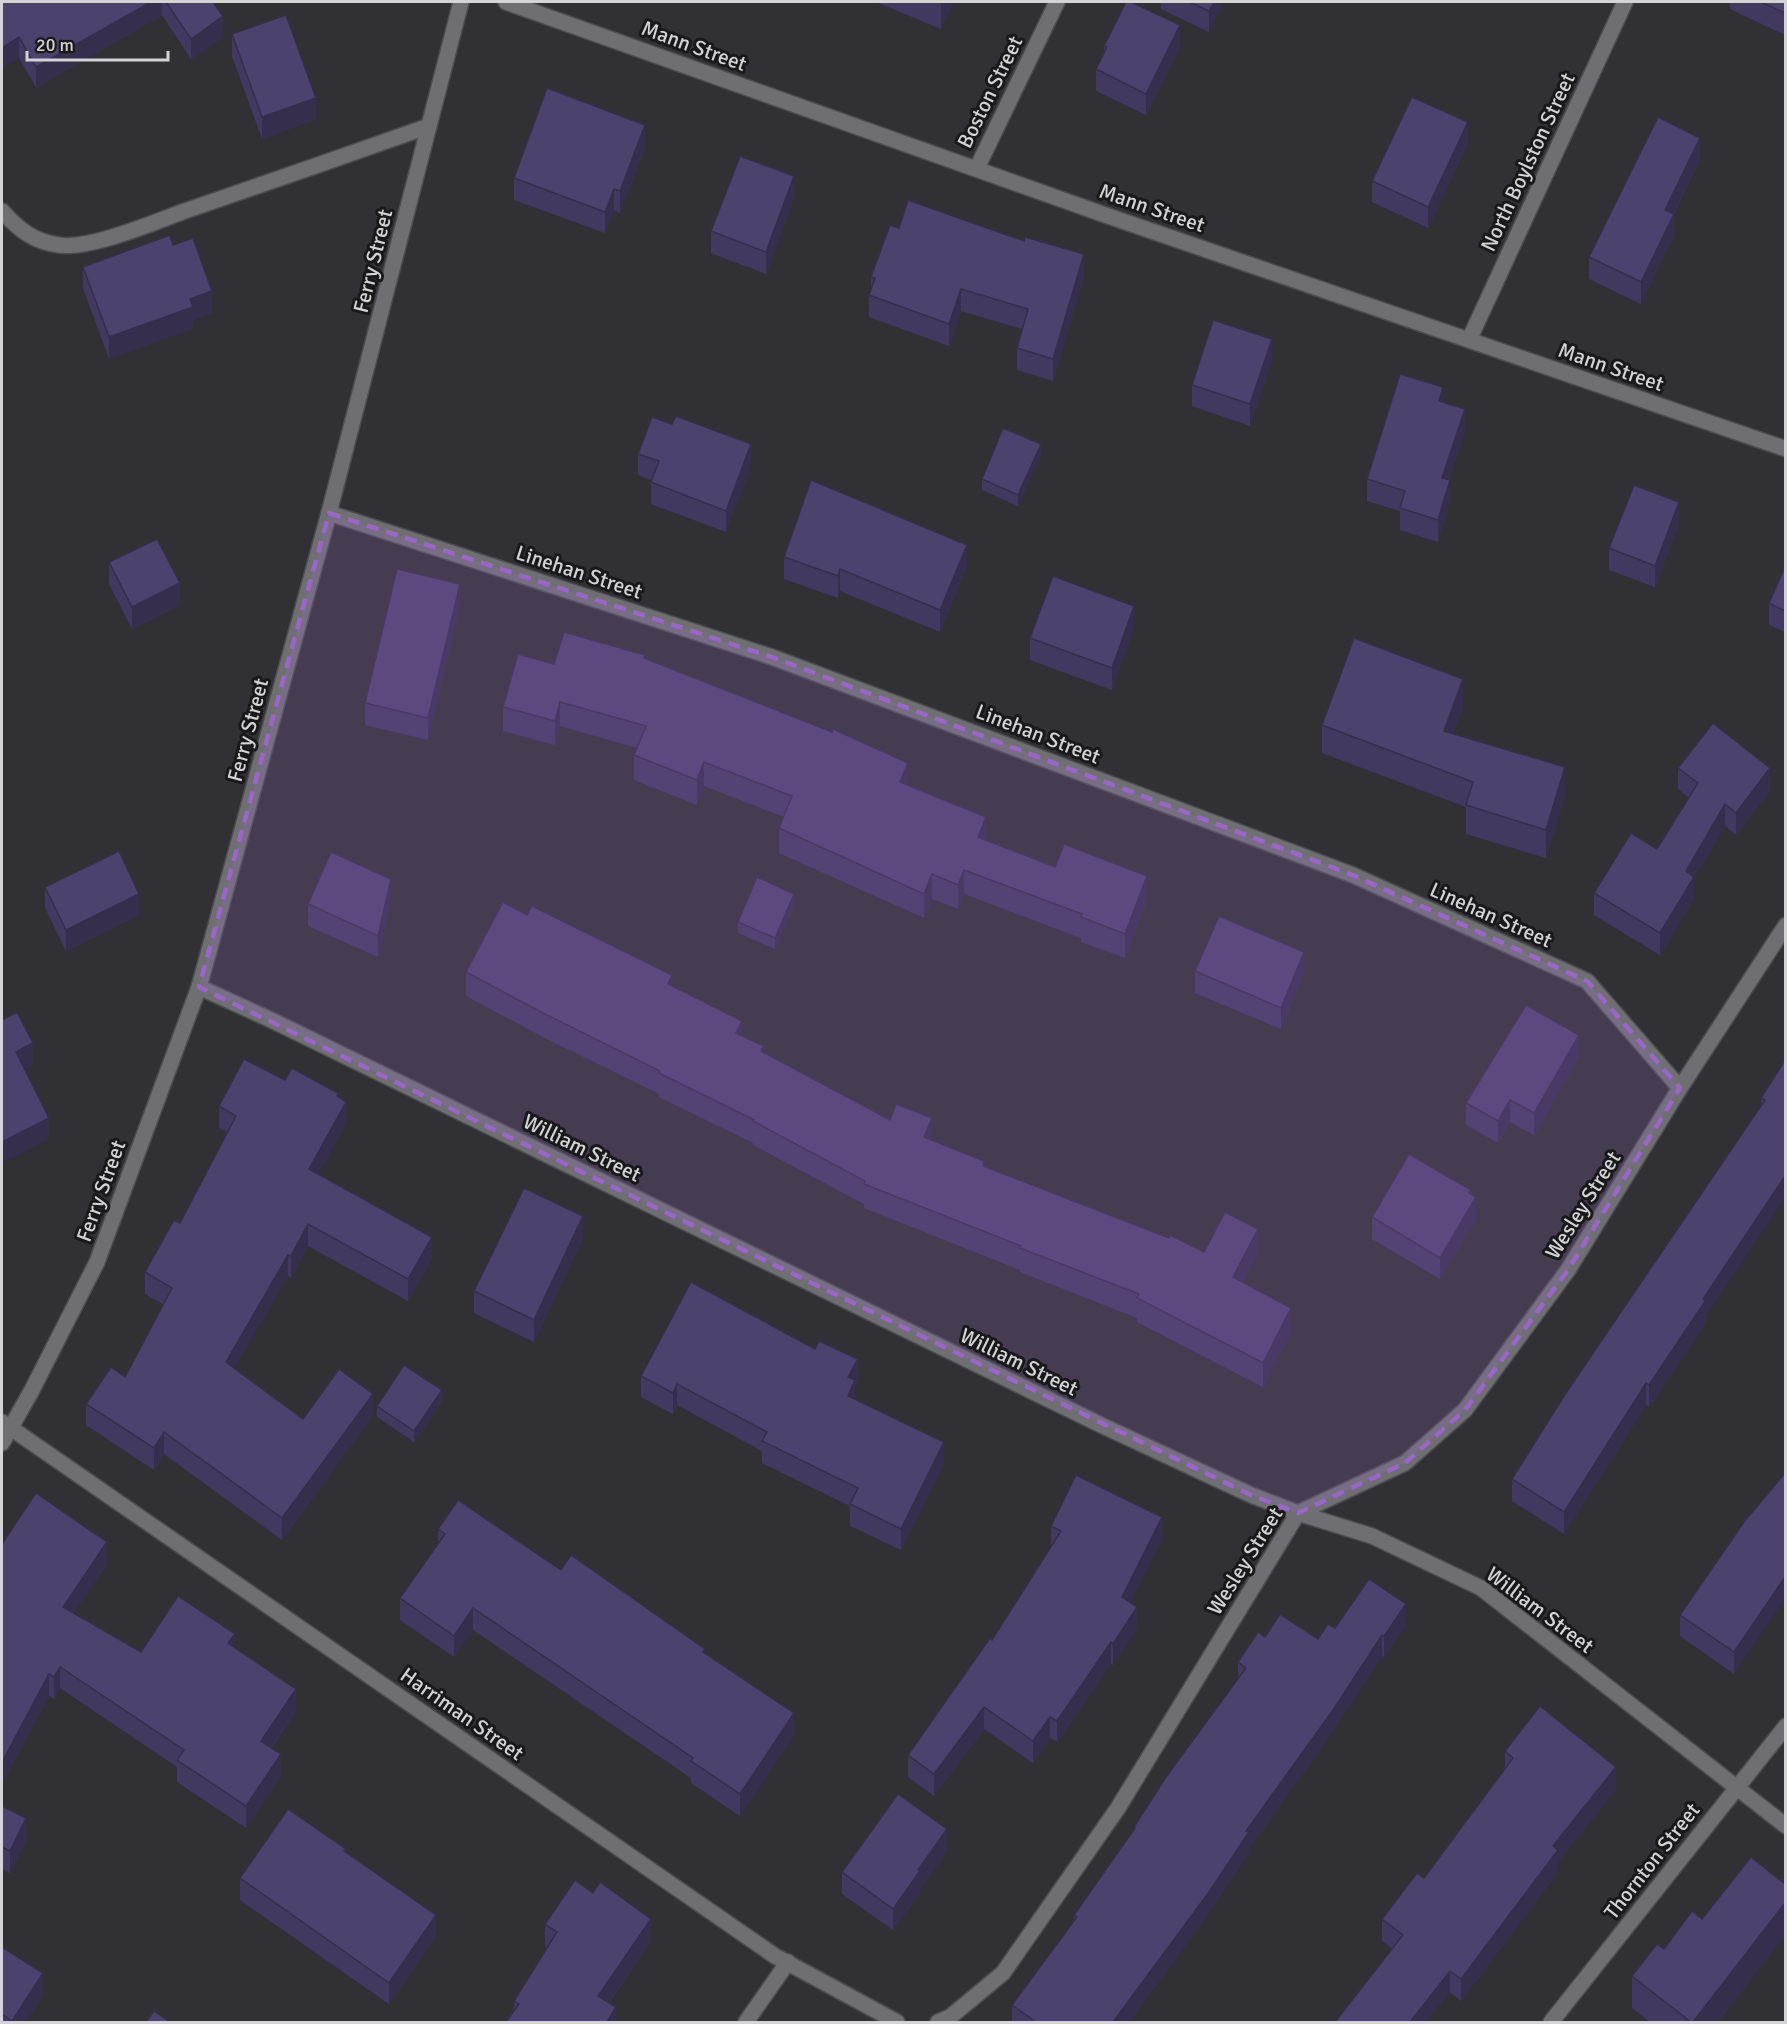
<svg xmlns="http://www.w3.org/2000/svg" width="1787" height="2024" viewBox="0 0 1787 2024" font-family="Signika,sans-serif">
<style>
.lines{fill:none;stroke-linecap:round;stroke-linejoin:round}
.service-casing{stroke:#4d4d50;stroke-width:18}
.minor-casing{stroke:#4d4d50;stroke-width:18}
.tertiary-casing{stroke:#4d4d50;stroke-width:18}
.service{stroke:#6f6e73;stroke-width:15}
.minor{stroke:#6f6e73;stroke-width:15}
.tertiary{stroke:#6f6e73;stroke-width:15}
.wall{fill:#41395f}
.shaded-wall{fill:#352e4d}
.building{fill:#4c426e;stroke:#352e4d;stroke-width:1.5}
.marked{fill:#9a67c7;fill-opacity:0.2;stroke:#9a67c7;stroke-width:4.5;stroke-dasharray:12 8;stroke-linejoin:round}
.labels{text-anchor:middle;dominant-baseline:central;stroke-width:6;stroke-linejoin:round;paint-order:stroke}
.street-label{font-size:21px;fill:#d4d4d6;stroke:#19191b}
</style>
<rect width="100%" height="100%" fill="#313135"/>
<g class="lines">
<!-- service casing -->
<g class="service-casing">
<path id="service" d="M2 211C18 229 34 242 59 245 88 250 153 223 182 212 264 184 347 155 429 126"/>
</g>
<!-- minor casing -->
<g class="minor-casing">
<g id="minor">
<path d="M506 2 1108 216 1786 449"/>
<path d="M977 168 1057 2"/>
<path d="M1469 340 1625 2"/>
<path d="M329 513 772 657 1353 875 1587 981 1680 1088"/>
<path d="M199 987 269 1019 1103 1426 1251 1495 1298 1513 1372 1536 1481 1588 1786 1826"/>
<path d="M2 1422 775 1956 897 2022"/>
<path d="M746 2022 788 1962"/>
<path d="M938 2022 950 2017 1003 1973 1118 1808 1298 1513 1405 1463 1465 1410 1568 1270 1680 1088 1786 925"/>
<path d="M1551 2022 1786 1726"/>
</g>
</g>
<!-- tertiary casing -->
<g class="tertiary-casing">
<path id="tertiary" d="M2 1443 32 1390 97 1262 199 987 329 513 461 2"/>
</g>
<!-- service -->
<use href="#service" class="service"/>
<!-- minor -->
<use href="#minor" class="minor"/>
<!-- tertiary -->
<use href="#tertiary" class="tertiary"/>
</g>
<!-- wall -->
<g class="wall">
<path d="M2 2H213L223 37 191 59 162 15 36 87 19 58Z"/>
<path d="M876 2H953L941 29Z"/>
<path d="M1161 2H1224L1209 32 1161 9Z"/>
<path d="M1730 2H1785V35L1730 9Z"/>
<path d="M232 34 316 119 262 139 232 56Z"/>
<path d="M1104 46 1180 47 1146 115 1096 91V69L1104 52Z"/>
<path d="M1468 143 1428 228 1372 202V181Z"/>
<path d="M645 147 620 213 614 210 605 233 514 200V178Z"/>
<path d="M1700 160 1674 214V235L1641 304 1589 279V257Z"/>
<path d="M794 198 766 274 711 253V231Z"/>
<path d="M899 228 1084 275 1053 381 1017 370V348L1022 329 961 311 949 346 869 317V295L871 289V277Z"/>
<path d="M173 245 212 313 193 320V328L109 359 83 288V267Z"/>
<path d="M1272 360 1250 426 1192 406V385Z"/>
<path d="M1443 403 1465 431 1449 479 1450 501 1438 542 1400 530V511L1367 501V479Z"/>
<path d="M638 454 751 466 726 532 651 504V480L638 475Z"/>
<path d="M1041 455 1018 506 982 490V479Z"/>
<path d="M1679 524 1655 587 1609 570V548Z"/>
<path d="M784 557 967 566 940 632 840 591 838 598 784 579Z"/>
<path d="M109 562 180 605 132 629 109 584Z"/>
<path d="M1785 567V632L1769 625V603Z"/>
<path d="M460 606 428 740 365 725V703Z"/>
<path d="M1134 627 1112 690 1030 660V638Z"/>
<path d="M645 659 908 785 986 840 1147 901 1125 958 1081 942V938L964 894 958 909 932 899 924 918 779 853V828L784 817 704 786 697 805 634 780V755L637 748 560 726 555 745 503 731V707Z"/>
<path d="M1463 707 1453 734 1565 796 1546 858 1466 834V807L1322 753V725Z"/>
<path d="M1678 768 1770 790 1736 835 1725 826 1694 878V898L1660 955 1594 915V893L1657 849 1689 798 1678 789Z"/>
<path d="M45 887 139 915 66 951 45 908Z"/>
<path d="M391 901 378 957 308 926V904Z"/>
<path d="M794 905 775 949 738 933V922Z"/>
<path d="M527 915 672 986 742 1035 764 1053 890 1120 984 1166 1204 1252 1258 1253 1243 1282 1291 1332 1263 1387 1137 1322V1318L1020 1272V1270L864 1208V1204L753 1145V1143L659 1097V1094L543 1037 466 996V972Z"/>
<path d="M1195 971 1304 974 1281 1029 1195 993Z"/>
<path d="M1579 1057 1534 1135 1510 1122 1498 1143 1466 1125V1103Z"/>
<path d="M1785 1060 1706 1316V1322L1649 1407 1646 1405 1564 1534 1512 1501V1479L1761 1105V1098Z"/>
<path d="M285 1080 338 1097 346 1123 318 1174 432 1258 408 1301 308 1246 291 1278 288 1276 234 1368 303 1419 373 1415 282 1540 164 1454 154 1470 86 1425V1404L125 1377 163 1304 145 1294V1272L180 1223 227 1132 219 1128V1106Z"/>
<path d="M1372 1217 1476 1219 1440 1279 1372 1239Z"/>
<path d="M583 1238 534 1342 474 1313V1291Z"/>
<path d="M641 1376 858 1380 855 1385V1399L944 1464 901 1550 850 1526V1506L762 1463V1451L677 1405 673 1414 641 1397Z"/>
<path d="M442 1401 414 1442 377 1417V1406Z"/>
<path d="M1785 1473 1734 1674 1680 1636V1615Z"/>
<path d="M1051 1526 1162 1539 1130 1602 1137 1629 1113 1665 1111 1664 1057 1742 1050 1738 1033 1763 984 1729 934 1796 908 1777V1755L992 1640 1051 1547Z"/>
<path d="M438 1529 561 1570 705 1654 794 1735 740 1816 691 1783V1778L473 1630 454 1657 400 1620V1598L438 1544Z"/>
<path d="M2 1544 107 1564 73 1613 141 1652 235 1647 296 1711 272 1747 281 1775 246 1828 177 1782V1767L60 1688 54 1699 49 1696 2 1784Z"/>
<path d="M1406 1625 1384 1657 1382 1656 1333 1731 1249 1849V1853L1209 1913 1129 2022H1012V2005L1074 1922V1915L1134 1830V1827L1238 1679V1662L1265 1637 1318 1639 1335 1628Z"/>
<path d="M1505 1751 1616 1789 1558 1862V1872L1461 2001 1382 1941V1919L1424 1878 1505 1769Z"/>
<path d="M2 1806 26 1840 10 1873 2 1869Z"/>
<path d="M947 1851 920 1890V1893L893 1930 842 1894V1872Z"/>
<path d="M240 1878 436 1937 389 2004 240 1900Z"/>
<path d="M545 1924 651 1941 609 2003 616 2022 514 2010V2001L547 1947 545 1946Z"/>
<path d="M1785 1935 1718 2022H1650L1632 2008V1976L1664 1949Z"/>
<path d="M2 1947 43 1995 25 2022H2Z"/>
</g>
<!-- shaded-wall -->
<g class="shaded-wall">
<path d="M151 2H162V15L36 87V67Z"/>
<path d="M941 2H953L941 29Z"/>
<path d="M1214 2H1224L1209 32V11Z"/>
<path d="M223 16V37L191 59V39Z"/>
<path d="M1180 25V47L1146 115V94Z"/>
<path d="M19 37V58L2 68V48Z"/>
<path d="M316 98V119L262 139V117Z"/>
<path d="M1468 122V143L1428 228V207Z"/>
<path d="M645 125V147L620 213V191Z"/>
<path d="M1700 138V160L1665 231V210Z"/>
<path d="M794 176V198L766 274V252Z"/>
<path d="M614 189V210L605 233V212Z"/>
<path d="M1674 214V235L1641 304V282Z"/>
<path d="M1084 254V275L1053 381V359Z"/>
<path d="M961 289V311L949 346V324Z"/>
<path d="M212 291V313L193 320V328L109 359V337L190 299Z"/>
<path d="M1272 339V360L1250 426V404Z"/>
<path d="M1443 387V409L1439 401Z"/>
<path d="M1465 409V431L1442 500V478Z"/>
<path d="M751 444V466L726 532V511Z"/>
<path d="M1041 444V455L1018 506V495Z"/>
<path d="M1450 480V501L1438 542V520Z"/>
<path d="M1679 502V524L1655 587V566Z"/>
<path d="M967 545V566L940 632V610Z"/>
<path d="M840 569V591L838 598V576Z"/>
<path d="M180 583V605L132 629V607Z"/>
<path d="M460 584V606L428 740V718Z"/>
<path d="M1134 606V627L1112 690V668Z"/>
<path d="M1463 679V707L1444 759V731Z"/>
<path d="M560 702V726L555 745V721Z"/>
<path d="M704 762V786L697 805V780Z"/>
<path d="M908 763V788L900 782Z"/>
<path d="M1565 767V796L1546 858V830Z"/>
<path d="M1770 768V790L1736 835V813Z"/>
<path d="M1725 804V826L1694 878V898L1660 955V933L1686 871Z"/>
<path d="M986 817V841L978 837Z"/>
<path d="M964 870V894L958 909V885Z"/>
<path d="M932 874V899L924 918V894Z"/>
<path d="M1147 876V901L1125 958V934Z"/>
<path d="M391 879V901L378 957V936Z"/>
<path d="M139 894V915L66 951V930Z"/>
<path d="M794 894V905L775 949V938Z"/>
<path d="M1304 952V974L1281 1029V1008Z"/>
<path d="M672 975V999L668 984Z"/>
<path d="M742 1021V1045L736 1033Z"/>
<path d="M1579 1035V1057L1534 1135V1113Z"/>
<path d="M33 1043V1065L16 1074V1052Z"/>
<path d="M1510 1100V1122L1498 1143V1121Z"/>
<path d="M346 1102V1123L309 1191V1169Z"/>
<path d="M49 1118V1139L2 1163V1142Z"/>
<path d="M932 1118V1142L924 1137Z"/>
<path d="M1785 1176V1198L1706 1316V1322L1649 1407V1385L1703 1299Z"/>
<path d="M1471 1190V1205L1476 1197V1219L1440 1279V1258Z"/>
<path d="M583 1216V1238L534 1342V1320Z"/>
<path d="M308 1224V1246L291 1278V1256Z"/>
<path d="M1258 1229V1253L1233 1301V1277Z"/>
<path d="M432 1237V1258L408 1301V1279Z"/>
<path d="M288 1255V1276L226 1383V1362Z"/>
<path d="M1291 1308V1332L1263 1387V1363Z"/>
<path d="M858 1359V1380L855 1385V1402L848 1418V1377Z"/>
<path d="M1646 1383V1405L1564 1534V1512Z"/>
<path d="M677 1384V1405L673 1414V1393Z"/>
<path d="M442 1390V1401L414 1442V1431Z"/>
<path d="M373 1394V1415L282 1540V1518Z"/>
<path d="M164 1432V1454L154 1470V1448Z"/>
<path d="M944 1442V1464L901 1550V1529Z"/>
<path d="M1162 1517V1539L1122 1619V1597Z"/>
<path d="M107 1542V1564L63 1629V1607Z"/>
<path d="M1785 1577V1599L1734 1674V1652Z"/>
<path d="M1406 1604V1625L1384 1657V1636Z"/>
<path d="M1137 1607V1629L1113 1665V1644Z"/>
<path d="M473 1608V1630L454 1657V1636Z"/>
<path d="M235 1634V1655L228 1643Z"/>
<path d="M1382 1635V1656L1333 1731 1249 1849V1853L1209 1913 1129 2022H1113Z"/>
<path d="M1111 1642V1664L1057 1742V1721Z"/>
<path d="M60 1667V1688L54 1699V1677Z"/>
<path d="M49 1674V1696L2 1784V1762Z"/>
<path d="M296 1689V1711L261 1762V1741Z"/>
<path d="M984 1707V1729L934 1796V1774Z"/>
<path d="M794 1713V1735L740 1816V1794Z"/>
<path d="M1050 1717V1738L1033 1763V1741Z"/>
<path d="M281 1754V1775L246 1828V1806Z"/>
<path d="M1616 1767V1789L1558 1862V1872L1461 2001V1979L1553 1846Z"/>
<path d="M26 1818V1840L10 1873V1851Z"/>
<path d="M947 1829V1851L920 1890V1893L893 1930V1909L918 1870Z"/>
<path d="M1785 1903V1935L1718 2022H1693Z"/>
<path d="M436 1915V1937L389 2004V1983Z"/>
<path d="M651 1919V1941L598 2018V1996Z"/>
<path d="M1450 1971V1992L1426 2022H1410Z"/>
<path d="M43 1973V1995L25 2022H12Z"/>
<path d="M616 2007V2022H607Z"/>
</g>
<!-- building -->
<g class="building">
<path d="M2 2H151L36 67 19 37 2 48Z"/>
<path d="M166 2H213L223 16 191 39Z"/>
<path d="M1126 2H1131L1180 25 1146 94 1096 69 1107 47 1104 46Z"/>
<path d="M1189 2H1214L1209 11Z"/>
<path d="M1761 2H1785V13Z"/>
<path d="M286 15 316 98 262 117 232 34Z"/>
<path d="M547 88 645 125 620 191 614 189 605 212 514 178Z"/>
<path d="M1412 97 1468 122 1428 207 1372 181Z"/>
<path d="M1658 117 1700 138 1665 210 1674 214 1641 282 1589 257Z"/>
<path d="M740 156 794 176 766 252 711 231Z"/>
<path d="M908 200 1024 241 1025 237 1084 254 1053 359 1017 348 1028 309 961 289 949 324 869 295 875 278 871 277 890 225 899 228Z"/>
<path d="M170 235 173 245 193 238 212 291 190 299 193 307 109 337 83 267Z"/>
<path d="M1213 320 1272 339 1250 404 1192 385Z"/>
<path d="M1400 374 1443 387 1439 401 1465 409 1442 478 1450 480 1438 520 1400 508 1405 491 1367 479Z"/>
<path d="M676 416 751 444 726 511 651 482 659 461 638 454 652 417 672 424Z"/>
<path d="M1003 428 1041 444 1018 495 982 479Z"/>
<path d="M811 480 967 545 940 610 840 569 838 576 784 557Z"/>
<path d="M1634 485 1679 502 1655 566 1609 548Z"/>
<path d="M157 539 180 583 132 607 109 562Z"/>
<path d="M1785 567V611L1769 603Z"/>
<path d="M397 569 460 584 428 718 365 703Z"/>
<path d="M1053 576 1134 606 1112 668 1030 638Z"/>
<path d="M564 632 645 655 644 658 832 732 833 729 908 763 900 782 986 817 978 837 1055 867 1064 844 1147 876 1125 934 1081 917 1082 914 964 870 958 885 932 874 924 894 779 828 792 796 704 762 697 780 634 755 646 726 560 702 555 721 503 707 518 654 554 664Z"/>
<path d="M1354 638 1463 679 1444 731 1565 767 1546 830 1466 805 1473 782 1322 725Z"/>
<path d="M1713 723 1770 768 1736 813 1725 804 1686 871 1694 877 1660 933 1594 893 1631 833 1657 849 1698 783 1678 768Z"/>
<path d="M119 851 139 894 66 930 45 887Z"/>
<path d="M331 852 391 879 378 936 308 904Z"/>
<path d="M757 877 794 894 775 938 738 922Z"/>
<path d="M503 902 527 915 532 906 672 975 668 984 742 1021 736 1033 764 1046 761 1051 890 1120 896 1104 932 1118 924 1137 984 1161 983 1166 1169 1238 1170 1235 1204 1252 1225 1212 1258 1229 1233 1277 1291 1308 1263 1363 1137 1298 1139 1294 1020 1248 1021 1246 864 1184 865 1181 753 1121 754 1120 659 1073 660 1071 543 1013 466 972Z"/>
<path d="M1219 916 1304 952 1281 1008 1195 971Z"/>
<path d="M1526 1005 1579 1035 1534 1113 1510 1100 1498 1121 1466 1103Z"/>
<path d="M17 1012 33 1043 16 1052 49 1118 2 1142V1020Z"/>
<path d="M244 1059 285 1080 292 1068 338 1093 337 1096 346 1102 309 1169 432 1237 408 1279 308 1224 291 1256 288 1255 226 1362 303 1419 339 1369 373 1394 282 1518 164 1432 154 1448 86 1404 111 1367 125 1377 172 1288 145 1272 174 1220 180 1223 236 1116 219 1106Z"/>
<path d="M1785 1060V1176L1703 1299 1706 1300 1649 1385 1646 1383 1564 1512 1512 1479 1566 1393 1765 1100 1761 1098Z"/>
<path d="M1409 1154 1471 1190 1469 1193 1476 1197 1440 1258 1372 1217Z"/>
<path d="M524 1188 583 1216 534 1320 474 1291Z"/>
<path d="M691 1282 815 1349 819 1341 858 1359 848 1377 855 1380 848 1396 944 1442 901 1529 850 1504 858 1488 762 1441 767 1432 677 1384 673 1393 641 1376Z"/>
<path d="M404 1365 442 1390 414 1431 377 1406Z"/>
<path d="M1785 1473V1577L1734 1652 1680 1615 1744 1522Z"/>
<path d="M1076 1475 1162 1517 1122 1597 1137 1607 1113 1644 1111 1642 1057 1721 1050 1717 1033 1741 984 1707 934 1774 908 1755 990 1638 992 1640 1061 1531 1051 1526Z"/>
<path d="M36 1493 107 1542 63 1607 141 1652 178 1596 235 1634 228 1643 296 1689 261 1741 281 1754 246 1806 177 1760 184 1750 60 1667 54 1677 49 1674 2 1762V1544Z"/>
<path d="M458 1500 561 1570 571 1555 705 1649 703 1652 794 1713 740 1794 691 1761 693 1758 473 1608 454 1636 400 1598 445 1534 438 1529Z"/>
<path d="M1369 1579 1406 1604 1384 1636 1382 1635 1333 1710 1246 1831 1249 1832 1209 1892 1113 2022H1036L1012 2005 1077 1917 1074 1915 1135 1828 1134 1827 1166 1777 1246 1668 1238 1662 1258 1632 1265 1637 1280 1614 1318 1639 1328 1624 1335 1628Z"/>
<path d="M1540 1706 1616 1767 1553 1846 1558 1850 1461 1979 1450 1971 1410 2022H1335L1403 1935 1382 1919 1417 1873 1424 1878 1513 1758 1505 1751Z"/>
<path d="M898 1794 947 1829 918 1870 920 1871 893 1909 842 1872Z"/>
<path d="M2 1806 26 1818 10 1851 2 1847Z"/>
<path d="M288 1809 346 1849 344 1851 436 1915 389 1983 240 1878Z"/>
<path d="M1751 1857 1785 1884V1903L1693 2022H1691L1632 1976 1657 1944 1664 1949 1692 1911 1702 1919Z"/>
<path d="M575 1880 593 1893 600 1882 651 1919 598 1996 616 2007 607 2022H506L519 2004 514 2001 557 1932 545 1924Z"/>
<path d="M2 1947 43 1973 12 2021 2 2014Z"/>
<path d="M154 2011 170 2022H146Z"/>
</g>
<!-- marked area -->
<path class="marked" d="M329 513 772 657 1353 875 1587 981 1680 1088 1568 1270 1465 1410 1405 1463 1298 1513 1251 1495 199 987Z"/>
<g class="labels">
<!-- street labels -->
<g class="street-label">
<text transform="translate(694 46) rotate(20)">Mann Street</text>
<text transform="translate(990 92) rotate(-64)">Boston Street</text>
<text transform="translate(1528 162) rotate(-65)">North Boylston Street</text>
<text transform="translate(1152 208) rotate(19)">Mann Street</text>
<text transform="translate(373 261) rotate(-76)">Ferry Street</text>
<text transform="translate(1611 367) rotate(19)">Mann Street</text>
<text transform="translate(579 572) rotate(18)">Linehan Street</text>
<text transform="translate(248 730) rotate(-75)">Ferry Street</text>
<text transform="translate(1038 734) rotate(21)">Linehan Street</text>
<text transform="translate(1491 915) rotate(24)">Linehan Street</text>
<text transform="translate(582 1148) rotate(26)">William Street</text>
<text transform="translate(101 1191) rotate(-70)">Ferry Street</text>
<text transform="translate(1583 1205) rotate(-58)">Wesley Street</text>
<text transform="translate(1019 1362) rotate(26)">William Street</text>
<text transform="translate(1245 1561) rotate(-58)">Wesley Street</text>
<text transform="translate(1540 1610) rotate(37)">William Street</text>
<text transform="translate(462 1714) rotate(35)">Harriman Street</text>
<text transform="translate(1652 1861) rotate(-52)">Thornton Street</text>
</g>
</g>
<!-- border -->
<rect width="1787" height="2024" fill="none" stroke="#d4d4d6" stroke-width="6"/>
<!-- scale -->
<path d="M27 51v9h141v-9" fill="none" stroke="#d4d4d6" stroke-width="3"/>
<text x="36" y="51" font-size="18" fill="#d4d4d6" stroke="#19191b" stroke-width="4.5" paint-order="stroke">20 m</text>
</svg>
